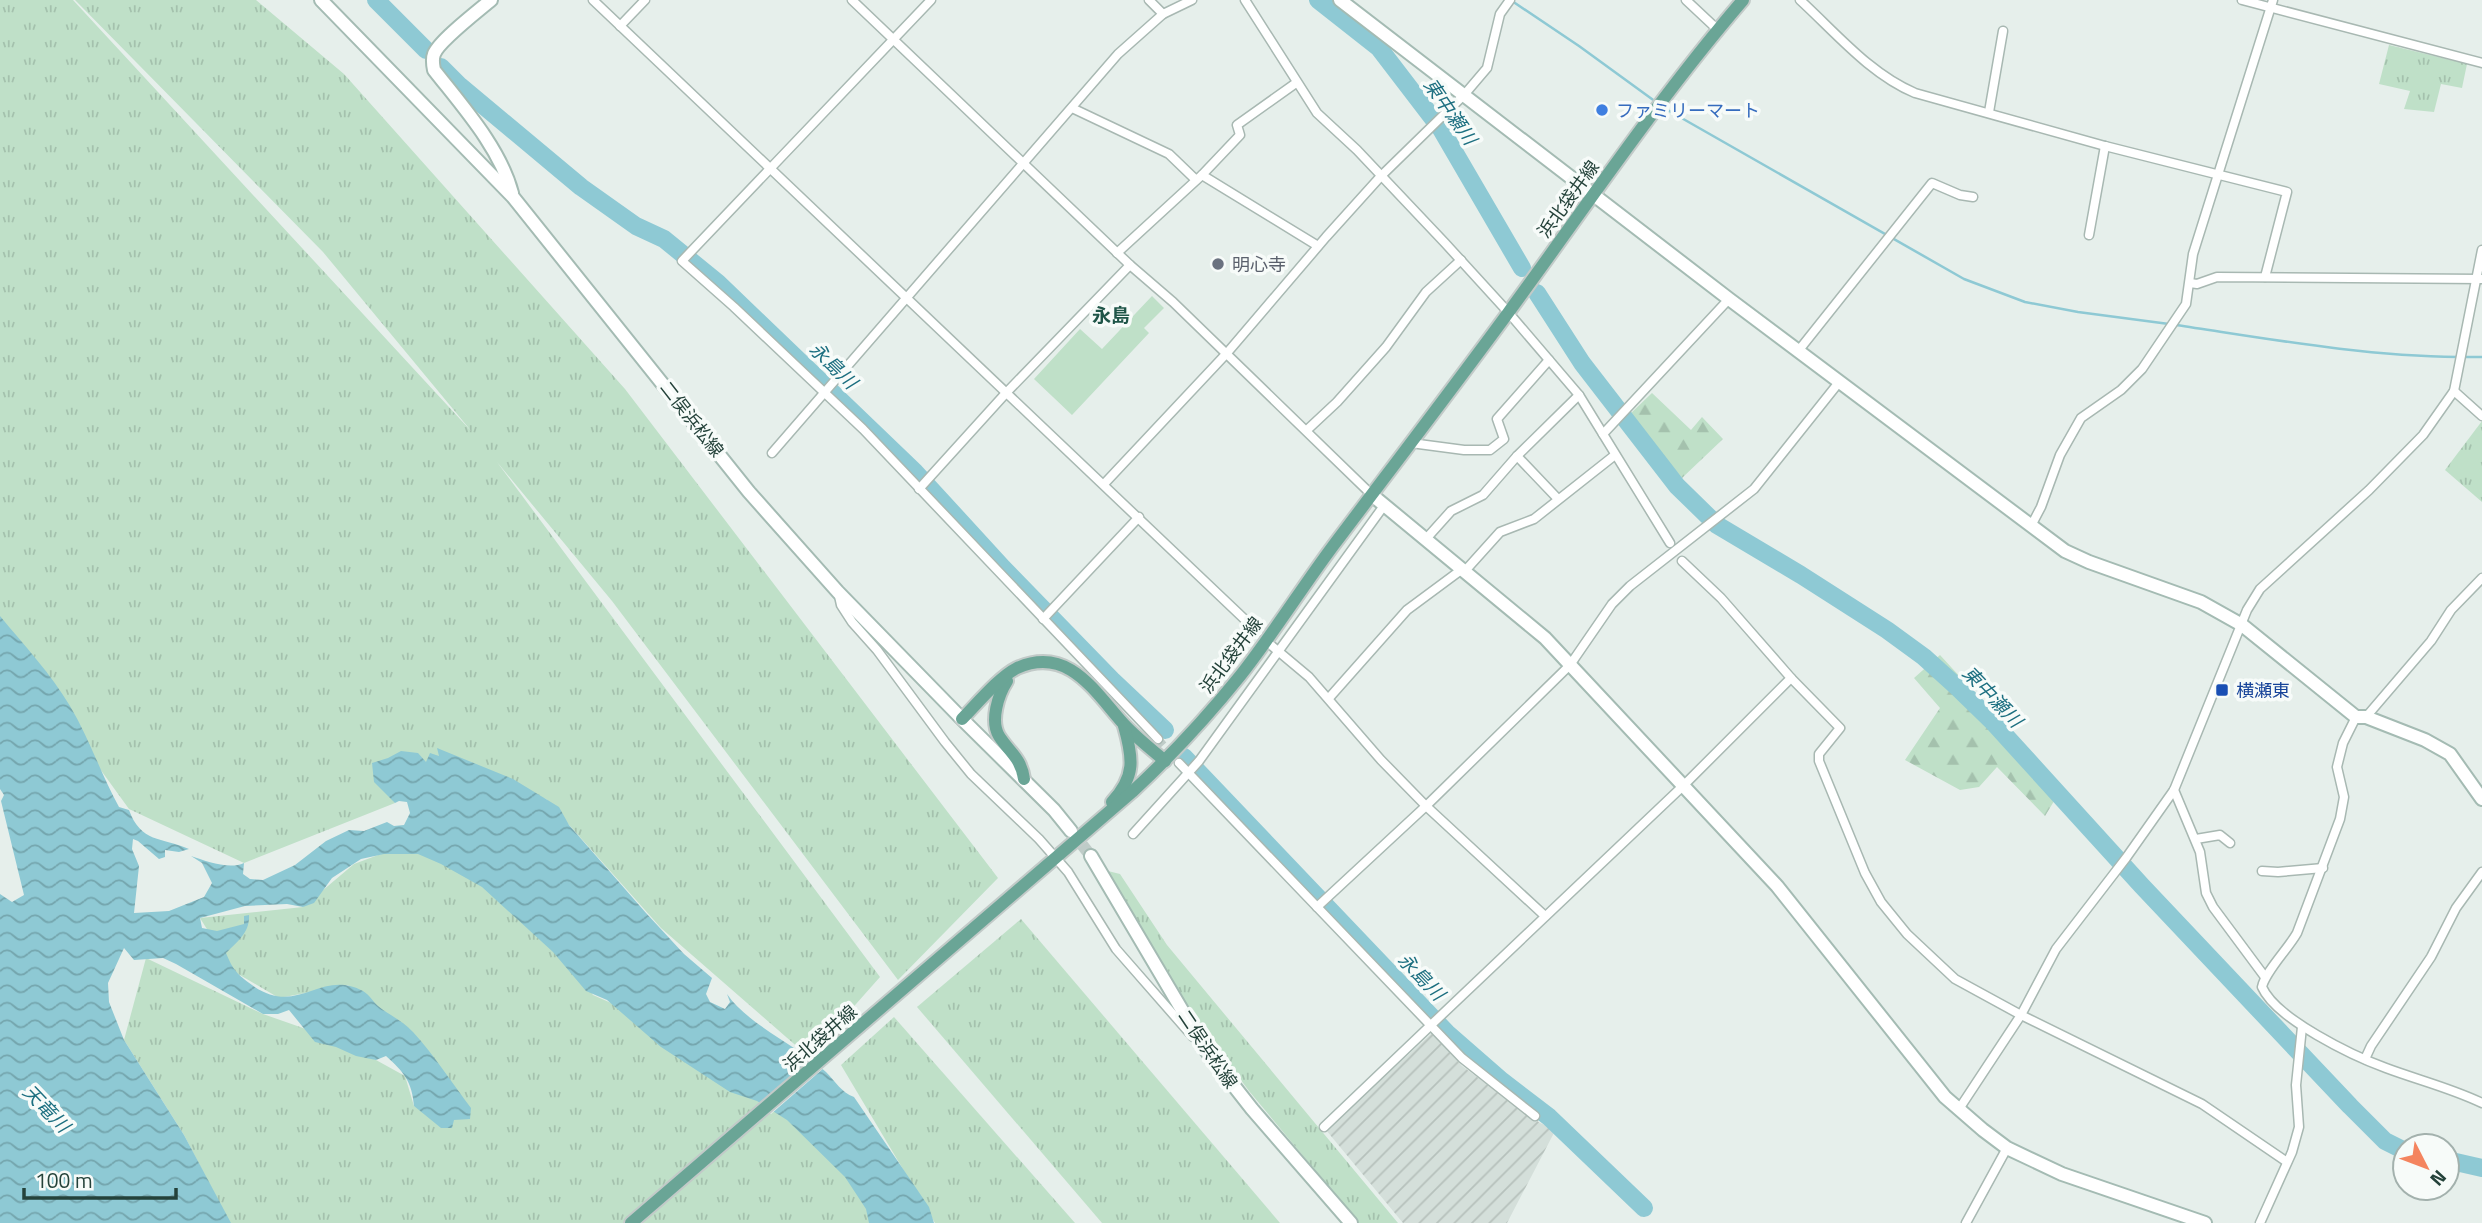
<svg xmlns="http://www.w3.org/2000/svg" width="2482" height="1223" viewBox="0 0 2482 1223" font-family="'Titillium Web','Noto Sans JP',sans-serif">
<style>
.industrial{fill:url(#industrial-furrows)}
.grass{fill:url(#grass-tufts)}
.forest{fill:url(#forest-firs)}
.park{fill:#bfe0c8}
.water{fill:url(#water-waves)}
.pier{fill:#e6efeb}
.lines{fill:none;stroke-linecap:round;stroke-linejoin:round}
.stream{stroke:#8ec9d4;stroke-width:2.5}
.river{stroke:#8ec9d4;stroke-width:18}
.street-tunnel{stroke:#bfccc8;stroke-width:8;stroke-dasharray:8 4;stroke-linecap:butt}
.secondary-tunnel{stroke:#bfccc8;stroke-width:12;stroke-dasharray:12 6;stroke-linecap:butt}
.street-casing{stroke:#a8b8b2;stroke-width:11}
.secondary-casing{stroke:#a4bbb3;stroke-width:16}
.primary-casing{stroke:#c2cac8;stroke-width:16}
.street{stroke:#fff;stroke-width:8}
.secondary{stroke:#fff;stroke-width:12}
.primary{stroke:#6aa596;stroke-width:12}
.shop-dot{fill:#3f7fe0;stroke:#f7fbf9;stroke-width:2.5}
.worship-dot{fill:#6b7280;stroke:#f7fbf9;stroke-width:2.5}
.transit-dot{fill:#1a4fb4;stroke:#f7fbf9;stroke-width:2.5}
.labels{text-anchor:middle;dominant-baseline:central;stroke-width:7;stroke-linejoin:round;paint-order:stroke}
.shop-label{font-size:18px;fill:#366cbe;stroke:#f7fbf9;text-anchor:start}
.street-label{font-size:18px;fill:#24423a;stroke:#f7fbf9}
.worship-label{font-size:18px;fill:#5b616d;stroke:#f7fbf9;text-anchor:start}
.transit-label{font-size:18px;fill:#164399;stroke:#f7fbf9;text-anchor:start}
.water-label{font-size:19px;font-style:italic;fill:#1c6f80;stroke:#f7fbf9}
.neighbourhood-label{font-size:19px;font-weight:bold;fill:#1f5548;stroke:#f7fbf9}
</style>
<defs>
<pattern id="industrial-furrows" width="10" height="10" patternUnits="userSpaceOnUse" patternTransform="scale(1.75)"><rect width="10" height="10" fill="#d4dfda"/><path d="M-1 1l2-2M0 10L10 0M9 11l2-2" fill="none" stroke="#b6c1bc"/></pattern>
<pattern id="grass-tufts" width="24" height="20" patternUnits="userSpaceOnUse" patternTransform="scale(1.75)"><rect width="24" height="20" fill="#bfe0c8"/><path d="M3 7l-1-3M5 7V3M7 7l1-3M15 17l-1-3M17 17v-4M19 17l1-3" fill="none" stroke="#a4c1ad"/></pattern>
<pattern id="forest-firs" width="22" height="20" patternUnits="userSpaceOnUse" patternTransform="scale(1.75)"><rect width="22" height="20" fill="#bfe0c8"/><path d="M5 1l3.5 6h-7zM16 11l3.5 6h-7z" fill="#a4c1ad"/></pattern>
<pattern id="water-waves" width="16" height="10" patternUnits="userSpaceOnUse" patternTransform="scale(1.75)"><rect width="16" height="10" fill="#8ec9d4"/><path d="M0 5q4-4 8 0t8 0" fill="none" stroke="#74a5ad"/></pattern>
</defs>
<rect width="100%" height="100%" fill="#e6efeb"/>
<!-- industrial -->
<path class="industrial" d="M1432 1033 1462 1066 1540 1123 1556 1129 1507 1223H1403L1326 1130Z"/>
<!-- grass -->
<g class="grass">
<path d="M0 0H73L472 432 323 252 75 0H256L344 74 625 389 998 878 898 980 612 601 497 462 880 977 809 1057 661 928 546 799 372 764 395 803 244 863 129 809 0 631Z"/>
<path d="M2389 45 2467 64 2462 88 2441 84 2434 112 2404 109 2410 91 2379 84Z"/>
<path d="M2482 421V502L2445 470Z"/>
<path d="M413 842 531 901 593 995 756 1067 862 1177 880 1223H230L184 1135 124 1040 146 958 263 1014 303 1028 376 1060 405 1076 414 1106 454 1120 348 985 279 998 233 971 200 918 303 907 354 864Z"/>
<path d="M1104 870 1120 874 1167 945 1398 1223H1359L1249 1091 1197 1021Z"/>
<path d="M1021 919 1280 1223H1102L917 1007Z"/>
<path d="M894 1017 1075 1223H935L841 1065Z"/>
</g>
<!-- forest -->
<g class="forest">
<path d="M1652 393 1691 430 1702 417 1723 439 1682 478 1629 415Z"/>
<path d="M1940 655 2062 788 2045 816 1997 767 1979 787 1960 790 1905 760 1940 708 1914 678Z"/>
</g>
<!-- park -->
<path class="park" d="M1152 296 1164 308 1144 328 1149 333 1072 415 1034 379 1080 329 1102 349Z"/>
<!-- water -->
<path class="water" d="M0 616C24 645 51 674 70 706 89 738 101 774 119 807L129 810C141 843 161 837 189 849L179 852 165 850V857L159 859 138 841 133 839 132 849 139 866 134 913 169 911 204 897 212 883 202 863 191 856C206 861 229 870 244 863L243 874 250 879 263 880 295 865 326 841 349 830 364 831 387 822 394 826 404 825 410 813 407 802 399 801 395 803 374 782 372 763 388 758 401 751 418 753 426 762 430 753 439 756 437 748 513 779 559 807 569 825 646 913 684 954 712 978 706 994 710 1002 725 1009 730 1002 727 994C748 1025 797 1045 826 1072 836 1082 841 1092 854 1097L929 1207 934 1223H869L866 1209 845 1177 787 1120 757 1101 730 1092 661 1047 607 1000 586 991 553 952 482 887 441 864 418 854H384L361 859 332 878 314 903 303 907 287 904 245 906 200 918 202 928 217 931 244 924V916L249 915C250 932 238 941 226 953 233 970 237 974 252 985 298 1018 320 968 363 991 370 995 373 1002 378 1006 389 1015 403 1021 413 1032 434 1055 452 1083 471 1108L470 1119 454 1120 452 1128H441L414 1106C412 1082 404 1072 386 1056L376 1060 356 1056 336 1047 315 1042 289 1010 278 1014H263L176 964 163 958 134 960 124 948 108 983 109 1002 124 1040 184 1135 231 1223H0V894L12 902 24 895 1 801 4 795 0 789Z"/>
<!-- pier -->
<path class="pier" d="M813 1057 825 1067 771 1114 757 1105Z"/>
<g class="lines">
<!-- stream -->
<g class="stream">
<path d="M1512 1 1579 46 1656 102"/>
<path d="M1664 108 1964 279 2025 302 2078 312 2169 324"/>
<path d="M2176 325C2270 339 2363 356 2458 357"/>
<path d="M2464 357H2482"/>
</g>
<!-- river -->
<g class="river">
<path d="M376 0 426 50"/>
<path d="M1318 0 1379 48 1441 129 1522 268"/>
<path d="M441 67 460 86 581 187 636 226 664 239 718 283 915 472 1003 568 1112 680 1165 730"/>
<path d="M1537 293 1582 363 1677 486 1717 525 1801 575 1887 630 1924 657 1956 686 1992 721 2142 886 2350 1106 2385 1141 2405 1151"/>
<path d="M1184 757 1447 1033 1502 1081 1549 1117 1644 1208"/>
<path d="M2447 1160 2482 1168"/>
</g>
<!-- street-tunnel -->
<path class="street-tunnel" d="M1158 739 1179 763"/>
<!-- secondary-tunnel -->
<path class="secondary-tunnel" d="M1071 831 1091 856"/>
<!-- street casing -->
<g class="street-casing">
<g id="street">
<path d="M593 0 1258 632"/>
<path d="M852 0 1130 265 1173 302 1372 495"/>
<path d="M931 0 682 261 734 307 863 429 1158 739"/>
<path d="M1149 0 1163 14"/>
<path d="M1245 0 1317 113 1357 150 1445 243 1508 312 1579 395 1670 543"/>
<path d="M1686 0 1718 30"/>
<path d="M1800 0C1836 33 1870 74 1915 93L2105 146 2287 192 2265 277"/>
<path d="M2242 0 2482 63"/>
<path d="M620 26 645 0"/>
<path d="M1072 108 1169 154 1196 180"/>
<path d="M1989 112 2003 31"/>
<path d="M1202 175 1318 246"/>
<path d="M2089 235 2105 146"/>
<path d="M1117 253 1202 175 1240 135 1237 125 1296 83"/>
<path d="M2190 283 2197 284 2217 277 2482 279"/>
<path d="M1799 350 1932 183 1960 195 1973 197"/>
<path d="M2454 391 2482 416"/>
<path d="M1307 430 1337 402 1386 347 1426 292 1461 260"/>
<path d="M1603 434 1729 299"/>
<path d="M1411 443 1464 450H1490L1504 439 1497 419 1549 360"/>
<path d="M772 453 1118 54 1163 14 1192 0"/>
<path d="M1517 456 1558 499"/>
<path d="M1104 484 1227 353 1326 237 1381 176 1464 95 1487 68 1500 14 1510 0"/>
<path d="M919 489 1006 393 1130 265"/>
<path d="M2031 526 2041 507 2060 455 2081 418 2121 390 2142 369 2186 304 2193 254 2273 0"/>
<path d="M1425 540 1451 511 1483 495 1517 456 1579 395"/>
<path d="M1464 572 1500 532 1534 519 1615 455"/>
<path d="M839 596 841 605 852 622 877 650 945 742 971 774 1039 839 1068 872 1116 949 1193 1037"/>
<path d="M1043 619 1139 517"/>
<path d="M1272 646 1309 677 1381 760 1426 806 1545 916"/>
<path d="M1791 678 1840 728 1819 754V761L1865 873 1881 902 1907 934 1955 979 2021 1015 2202 1104 2287 1162"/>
<path d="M1329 698 1407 610 1461 570"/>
<path d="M2356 717 2343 743 2337 767 2344 797 2340 819 2297 933C2288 949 2265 972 2262 987 2276 1019 2353 1056 2386 1068 2418 1080 2451 1088 2482 1103"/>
<path d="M2366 717 2431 641 2451 610 2482 578"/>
<path d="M1179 763 1462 1058 1535 1116"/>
<path d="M2174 790 2200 852 2206 893 2213 907 2265 977"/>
<path d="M1133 834 1199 761 1383 507"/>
<path d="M2196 839 2220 835 2230 843"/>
<path d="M2262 871 2278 872 2323 868"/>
<path d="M1317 907 1426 806 1570 665 1612 604 1630 586 1754 489 1840 381"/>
<path d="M1431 1025 1684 785 1791 678 1721 598 1682 561"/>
<path d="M2365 1059 2371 1046 2431 957 2456 908 2482 872"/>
<path d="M1959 1109 2021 1015 2056 949 2126 858 2174 790 2247 610 2260 589 2369 490 2423 435 2454 391 2482 250"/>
<path d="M1324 1127 1430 1026"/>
<path d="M1966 1223 2007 1148"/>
<path d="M2260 1223 2292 1152 2299 1127 2296 1085 2302 1027"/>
</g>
</g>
<!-- secondary casing -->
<g class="secondary-casing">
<g id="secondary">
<path d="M321 0 513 197 749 492 838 592 962 719 1054 810 1071 831"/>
<path d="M491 0C478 11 439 41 434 54 432 59 433 65 434 70 463 107 500 148 512 193"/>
<path d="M1340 0 1729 299 2065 551 2089 562 2201 602 2242 625 2356 717H2366L2425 740 2450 754 2482 799"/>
<path d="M1372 495 1545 638 1777 886 1945 1097 1983 1130 2007 1148 2062 1174 2205 1223"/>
<path d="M1091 856 1205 1049 1252 1109 1351 1223"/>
</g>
</g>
<!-- primary casing -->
<g class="primary-casing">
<g id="primary">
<path d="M1007 681C998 695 990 721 999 736 1010 753 1021 758 1024 779"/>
<path d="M962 719C976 705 999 677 1017 668 1067 646 1093 689 1121 721 1134 736 1150 748 1165 761"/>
<path d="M1112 802C1136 776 1133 758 1124 726"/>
<path d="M631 1223 1132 792C1171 756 1207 717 1240 676 1273 634 1301 589 1333 546 1391 469 1450 392 1508 313 1585 208 1658 99 1743 0"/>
</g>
</g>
<!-- street -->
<use href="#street" class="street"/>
<!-- secondary -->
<use href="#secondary" class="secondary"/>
<!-- primary -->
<use href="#primary" class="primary"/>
</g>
<!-- markers -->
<circle class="shop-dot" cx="1602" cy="110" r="7"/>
<circle class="worship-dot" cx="1218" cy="264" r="7"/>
<rect class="transit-dot" x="2215" y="683" width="14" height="14" rx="3.5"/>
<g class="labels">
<!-- shop labels -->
<g class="shop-label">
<text x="1616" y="110">ファミリーマート</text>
</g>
<!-- street labels -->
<g class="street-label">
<text transform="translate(1568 199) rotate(-54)">浜北袋井線</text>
<text transform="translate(692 419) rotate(52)">二俣浜松線</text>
<text transform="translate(1231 655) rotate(-53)">浜北袋井線</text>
<text transform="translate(820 1038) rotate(-41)">浜北袋井線</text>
<text transform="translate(1208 1049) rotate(56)">二俣浜松線</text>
</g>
<!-- worship labels -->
<g class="worship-label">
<text x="1232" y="264">明心寺</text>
</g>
<!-- transit labels -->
<g class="transit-label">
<text x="2236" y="690">横瀬東</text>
</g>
<!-- water labels -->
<g class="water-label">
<text transform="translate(1451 111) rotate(55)">東中瀬川</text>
<text transform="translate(834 365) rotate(44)">永島川</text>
<text transform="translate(1993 696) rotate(46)">東中瀬川</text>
<text transform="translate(1422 976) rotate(46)">永島川</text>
<text transform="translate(47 1108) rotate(46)">天竜川</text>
</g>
<!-- neighbourhood labels -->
<g class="neighbourhood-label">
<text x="1111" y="314">永島</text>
</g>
</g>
<!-- north arrow -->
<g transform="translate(2426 1167) rotate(132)"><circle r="33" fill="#f7fbf9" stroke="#a3b1ad" stroke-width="2"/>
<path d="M0-5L12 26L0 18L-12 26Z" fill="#f4845f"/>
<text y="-10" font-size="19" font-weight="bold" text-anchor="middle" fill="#24423a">N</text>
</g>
<!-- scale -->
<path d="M24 1188v10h152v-10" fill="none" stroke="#24423a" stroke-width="3.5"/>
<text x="35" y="1188" font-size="21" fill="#24423a" stroke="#f7fbf9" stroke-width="5" paint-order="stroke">100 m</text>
</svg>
